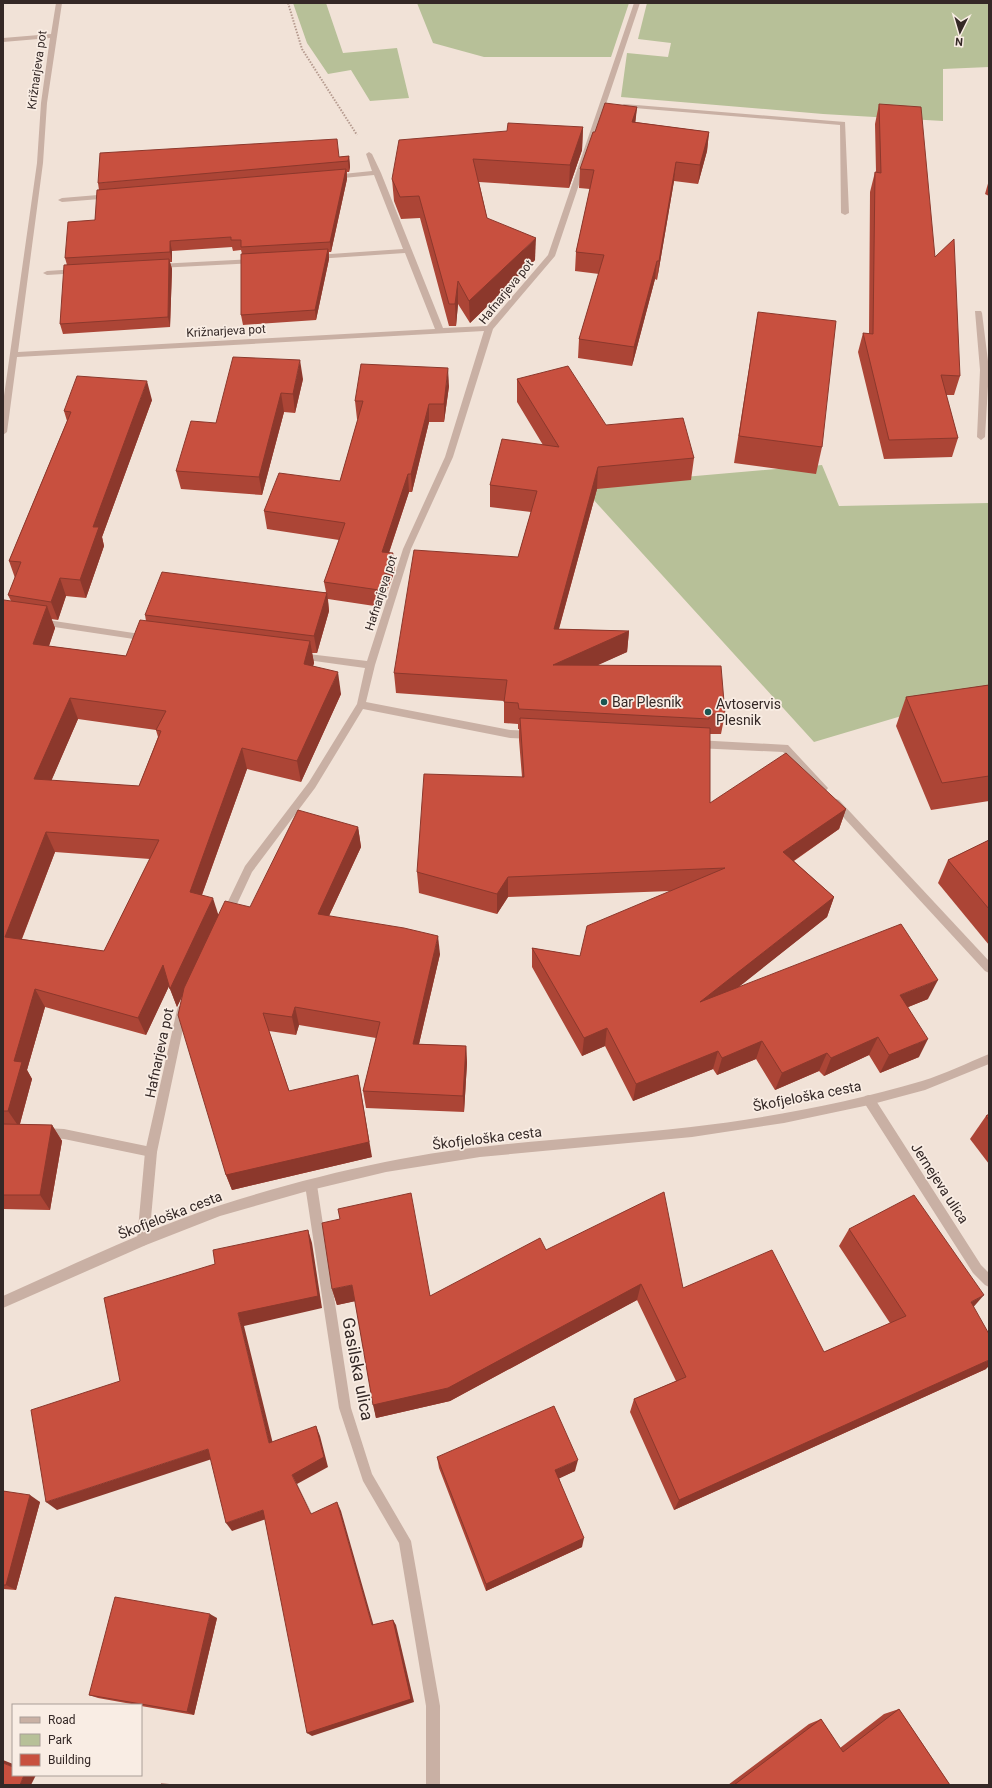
<svg xmlns="http://www.w3.org/2000/svg" width="992" height="1788" viewBox="0 0 992 1788" font-family="Roboto,sans-serif">
<style>
.green{fill:#b7c098}
.lines{fill:none;stroke-linecap:round;stroke-linejoin:round}
.path{stroke:#b59a8e;stroke-width:2;stroke-dasharray:1.5 1.5;stroke-linecap:butt}
.service{fill:#c9b0a4;fill-rule:evenodd}
.minor{fill:#c9b0a4;fill-rule:evenodd}
.tertiary{fill:#c9b0a4;fill-rule:evenodd}
.wall{fill:#ac4536;fill-rule:evenodd}
.shaded-wall{fill:#8c382c}
.building{fill:#c8503f;stroke:#8c382c;fill-rule:evenodd}
.poi-dot{fill:#1b5652;stroke:#f9ede4;stroke-width:1.5}
.labels{text-anchor:middle;dominant-baseline:central;stroke-width:3.5;stroke-linejoin:round;paint-order:stroke}
.far-street-label{font-size:12px;fill:#342826;stroke:#f9ede4}
.poi-label{font-size:14px;fill:#342826;stroke:#f9ede4;text-anchor:start}
.street-label{font-size:14px;fill:#342826;stroke:#f9ede4}
.near-street-label{font-size:17px;fill:#342826;stroke:#f9ede4}
</style>
<rect width="100%" height="100%" fill="#f1e2d7"/>
<!-- green -->
<g class="green">
<path d="M293 3H326L343 53 397 48 409 98 370 101 351 70 328 74 307 43Z"/>
<path d="M417 3H629L611 57H484L433 43Z"/>
<path d="M647 3H989V67L943 69V121L823 114 621 97 627 53 668 57 671 43 638 39Z"/>
<path d="M822 465 839 506 989 503V690L814 742 581 486Z"/>
</g>
<g class="lines">
<!-- path -->
<path class="path" d="M288 3 302 49 357 135"/>
<!-- service -->
<g class="service">
<path d="M624 104 845 122 849 213 845 215 841 213 840 125 622 107 621 106Z"/>
<path d="M45 1128 64 1129 151 1147 155 1148 157 1152 155 1156 151 1157 64 1139 41 1137 40 1133 41 1129Z"/>
</g>
<!-- minor -->
<g class="minor">
<path d="M56 3H62L47 103 43 163 18 352 435 329 405 253 316 259 312 257 316 255 403 249 374 175 333 179 329 177 333 175 372 171 366 154 369 152 372 154 381 173 443 328 487 326 548 255 634 3H640L555 256 493 329 453 457 411 549 375 665 366 702 510 730 532 731 537 735 532 739 510 738 363 709 315 788 252 872 231 917 227 918 223 917 222 914 245 866 309 782 357 704 365 668 300 659 295 656 300 653 367 661 403 549 445 457 484 331 17 357 7 432 3 435V403L37 163 41 103 50 38 3 42V38L51 34Z"/>
<path d="M110 194H113V198L62 202 58 200 62 198Z"/>
<path d="M254 259H257V263L158 268 154 266 158 264Z"/>
<path d="M77 269H80V273L47 275 43 273 47 271Z"/>
<path d="M975 311H981L982 313 989 369 985 437 981 440 977 437 980 370Z"/>
<path d="M41 619 147 635 151 638 147 641 41 625 37 622Z"/>
<path d="M696 740 788 745 828 788 826 791H820L783 752 696 748 691 744Z"/>
<path d="M836 799 839 800 989 961V973L985 971 833 806 831 803 833 800Z"/>
<path d="M182 1005 186 1007 187 1010 157 1152 149 1240 147 1244 143 1246 139 1244 137 1240 145 1152 177 1010 178 1007Z"/>
<path d="M869 1095 873 1096 981 1265 989 1273V1287L985 1285 973 1273 865 1104 864 1100 865 1096Z"/>
<path d="M311 1180 315 1181 317 1185 351 1408 372 1474 411 1541 440 1706V1785H426V1706L399 1543 363 1481 339 1408 305 1185 307 1181Z"/>
</g>
<!-- tertiary -->
<path class="tertiary" d="M989 1054V1064L925 1090 869 1105 784 1123 692 1137 480 1157 386 1172 311 1190 220 1216 146 1245 3 1308V1296C75 1264 146 1229 221 1205 274 1188 330 1173 385 1162 485 1141 589 1139 691 1127 767 1118 848 1103 922 1081 945 1074 967 1063 989 1054Z"/>
</g>
<!-- wall -->
<g class="wall">
<path d="M879 104 935 257 960 376 954 395H946L958 438 952 457 884 459 858 352 863 333 869 334 870 192 875 172H876L875 124Z"/>
<path d="M637 107 635 122 709 132 707 151 698 184 674 181 657 280 655 279 632 366 578 358 579 339 599 274 575 271 576 252 590 189 579 188 580 169 595 132Z"/>
<path d="M583 127 582 150 569 188 479 182 487 218 535 260 470 323 458 304 456 326H449L420 218 401 219 394 201 392 179Z"/>
<path d="M349 156 350 167 349 172H347V179L331 252H329V259L316 320 243 325 241 315 242 254 241 250 233 251 232 247 172 251V262H170L172 269 170 327 63 334 60 324 67 265 65 258 95 220 99 190 98 183Z"/>
<path d="M989 180V196L985 194Z"/>
<path d="M758 312 822 447 816 474 734 463Z"/>
<path d="M303 379 295 413 284 412 262 495 181 489 176 471 216 423Z"/>
<path d="M517 379 606 425 694 458 691 480 597 489 559 629 629 631 627 652 597 665 725 714 721 734H710V803L846 809 839 829 794 861 834 897 827 917 737 988 928 999 908 1007 919 1057 880 1073 869 1055 824 1076 819 1071 775 1090 756 1059 717 1075 713 1069 633 1101 605 1046 582 1056 532 967V948L580 956 671 891 508 897 497 914 419 893 417 872 522 777 519 740V729H518V724L504 723V701L396 693 394 673 518 557 531 512 490 507V485L543 445 517 402Z"/>
<path d="M449 386 444 422H429L412 492H409L389 553 395 570 381 607 328 599 329 611 317 653H312L314 663 313 666 341 694 301 782 247 769 202 895 219 915 250 907 358 827 361 847 329 916 440 954 419 1044 466 1046 467 1063 464 1112 366 1108 363 1091 376 1038 299 1025 296 1035 269 1031 289 1091 372 1157 232 1190 226 1175 182 997 177 1007 169 986 146 1035 45 1007 27 1070 32 1079 20 1124 52 1125 62 1141 50 1210 3 1209V601H11L8 595 15 578 9 561 67 421 64 411 152 400 102 537 104 546 86 598 66 596 58 620 51 619 55 628 49 646 126 656 146 621 145 615 326 592 324 582 339 540 267 529 264 511 340 481 358 419H357L355 401ZM78 719 156 730 158 737 139 786 51 781ZM55 852 150 859 104 951 22 939Z"/>
<path d="M989 685V801L931 810 896 726 906 697Z"/>
<path d="M989 840V945L938 883 948 860Z"/>
<path d="M989 1114V1164L970 1139 986 1116Z"/>
<path d="M849 1229 973 1307 986 1369 674 1510 630 1412 634 1399 676 1381 637 1300 450 1401 376 1418 355 1301 337 1305 332 1289 430 1296 546 1250 683 1288 824 1352 890 1323 839 1246Z"/>
<path d="M437 1457 575 1471 559 1478 582 1547 486 1591 439 1468Z"/>
<path d="M3 1491 40 1502 16 1590 3 1589Z"/>
<path d="M217 1618 194 1715 141 1706V1705H137L98 1698 89 1695Z"/>
<path d="M899 1709 950 1785H728L809 1724 821 1719 840 1748 884 1714Z"/>
</g>
<!-- shaded-wall -->
<g class="shaded-wall">
<path d="M637 107 635 126 632 122Z"/>
<path d="M583 127 582 150 569 188 570 165Z"/>
<path d="M709 132 707 151 698 184 700 165Z"/>
<path d="M349 156 350 167 349 172 348 161Z"/>
<path d="M676 162 674 181 657 280 659 261Z"/>
<path d="M346 169 347 179 331 252 330 242Z"/>
<path d="M536 238 535 260 470 323 469 301Z"/>
<path d="M170 241 172 251V262L170 252Z"/>
<path d="M328 249 329 259 316 320 315 310Z"/>
<path d="M169 259 172 269 170 327 168 317Z"/>
<path d="M657 261 655 279 632 366 634 347Z"/>
<path d="M458 281V304L456 326 455 304Z"/>
<path d="M300 360 303 379 295 413 293 394Z"/>
<path d="M448 368 449 386 444 422V404Z"/>
<path d="M147 381 152 400 102 537 104 546 86 598 80 580 93 527Z"/>
<path d="M281 393 284 412 262 495 259 477Z"/>
<path d="M429 404V422L412 492 411 474Z"/>
<path d="M598 467 597 489 553 650 554 629Z"/>
<path d="M408 474 409 492 383 570 382 552Z"/>
<path d="M393 553 395 570 381 607 379 590Z"/>
<path d="M60 578 66 596 58 620 51 602Z"/>
<path d="M327 593 329 611 317 653 314 636Z"/>
<path d="M47 606 55 628 42 666 33 644Z"/>
<path d="M629 631 627 652 552 686 553 665Z"/>
<path d="M310 641 314 663 307 685 304 664Z"/>
<path d="M338 672 341 694 301 782 297 761Z"/>
<path d="M70 698 78 719 43 800 34 779Z"/>
<path d="M242 748 247 769 196 911 190 892Z"/>
<path d="M846 809 839 829 777 872 783 852Z"/>
<path d="M358 827 361 847 321 933 318 914Z"/>
<path d="M46 832 55 852 15 956 5 937Z"/>
<path d="M508 877V897L497 914V894Z"/>
<path d="M834 897 827 917 696 1021 700 1002Z"/>
<path d="M213 898 219 917 177 1007 170 989Z"/>
<path d="M438 936 440 954 415 1061 413 1044Z"/>
<path d="M163 965 170 984 146 1035 138 1018Z"/>
<path d="M938 980 928 999 891 1014 900 995Z"/>
<path d="M35 989 45 1007 27 1070 32 1079 19 1127 8 1111 14 1061Z"/>
<path d="M295 1007 299 1025 296 1035 292 1017Z"/>
<path d="M607 1028 605 1046 582 1056 584 1038Z"/>
<path d="M878 1037 869 1055 824 1076 831 1058Z"/>
<path d="M928 1039 919 1057 880 1073 889 1055Z"/>
<path d="M762 1041 756 1059 717 1075 722 1058Z"/>
<path d="M466 1046 467 1063 464 1112 463 1096Z"/>
<path d="M718 1051 713 1069 633 1101 636 1084Z"/>
<path d="M827 1053 819 1071 775 1090 782 1073Z"/>
<path d="M358 1075 372 1157 232 1190 226 1175Z"/>
<path d="M52 1125 62 1141 50 1210 40 1195Z"/>
<path d="M308 1230 312 1243 322 1308 244 1326 275 1452 269 1443 238 1313Z"/>
<path d="M641 1284 637 1300 450 1401 376 1418 373 1405Z"/>
<path d="M352 1285 356 1301 337 1305 332 1289Z"/>
<path d="M984 1295 970 1311 971 1302Z"/>
<path d="M989 1360V1366L986 1369 674 1510 679 1500Z"/>
<path d="M316 1426 320 1436 328 1467 297 1484 316 1522 292 1475Z"/>
<path d="M208 1449 215 1458 57 1510 46 1502Z"/>
<path d="M578 1460 575 1471 554 1481 555 1470Z"/>
<path d="M30 1495 40 1502 16 1590 6 1585Z"/>
<path d="M337 1502 341 1511 375 1630 372 1625Z"/>
<path d="M263 1510 269 1518 232 1531 226 1523Z"/>
<path d="M584 1538 582 1547 486 1591V1584Z"/>
<path d="M210 1614 217 1618 194 1715 187 1712Z"/>
<path d="M393 1620 396 1625 414 1702 312 1736 307 1733Z"/>
<path d="M3 1760 13 1764V1767L3 1763Z"/>
<path d="M24 1775H36L31 1785H20Z"/>
</g>
<!-- building -->
<g class="building">
<path d="M605 103 637 107 632 122 709 132 700 165 676 162 659 261H657L634 347 579 339 604 255 576 252 594 170 580 169 593 132H595Z"/>
<path d="M879 104 921 107 935 257 954 239 960 376 941 375 958 438 889 440 863 333 873 334 875 172 881 173Z"/>
<path d="M508 123 583 127 570 165 473 159 487 218 536 238 469 301 458 281 455 304H449L419 196 400 197 392 179 399 140 507 131Z"/>
<path d="M337 139 339 157 349 156 348 161 98 183 100 153Z"/>
<path d="M346 169 330 242 241 247V240H231V237L170 241V252L65 258 68 222 95 220 97 190Z"/>
<path d="M328 249 315 310 241 315V254Z"/>
<path d="M169 259 168 317 60 324 64 265Z"/>
<path d="M758 312 836 321 822 447 739 436Z"/>
<path d="M233 357 300 360 293 394 281 393 259 477 176 471 191 421 216 423Z"/>
<path d="M361 364 448 368 444 404H429L411 474H408L382 552 393 553 379 590 324 582 345 523 264 511 279 473 340 481 363 401H355Z"/>
<path d="M568 366 606 425 683 418 694 458 598 467 554 629 629 631 553 665 721 666 725 714H709V719L519 709 518 703 504 702 507 680 394 673 414 550 518 557 537 491 490 485 502 439 559 447 517 379Z"/>
<path d="M77 376 147 381 93 527H99L80 580 60 578 51 602 8 595 21 562 9 561 71 412 64 411Z"/>
<path d="M162 572 327 593 314 636 145 615Z"/>
<path d="M4 600 47 606 33 644 126 656 140 620 310 641 304 664 338 672 297 761 242 748 190 892 213 898 170 989 163 965 138 1018 35 989 14 1061 22 1062 8 1111H3V601ZM70 698 166 711 156 730 161 731 139 786 34 779ZM46 832 159 840 104 951 5 937Z"/>
<path d="M989 685V776L942 783 906 697Z"/>
<path d="M520 718 710 728V803L786 753 846 809 783 852 834 897 700 1002 901 924 938 980 900 995 928 1039 889 1055 878 1037 831 1058 827 1053 782 1073 762 1041 722 1058 718 1051 636 1084 607 1028 584 1038 532 948 580 956 587 926 725 868 508 877 497 894 417 872 424 774 524 777Z"/>
<path d="M298 810 358 827 318 914 404 928 438 936 413 1044 466 1046 463 1096 363 1091 380 1022 295 1007 292 1017 263 1013 289 1091 358 1075 369 1142 226 1175 178 1015 184 988 225 901 250 907Z"/>
<path d="M989 840V909L948 860Z"/>
<path d="M989 1114V1120L986 1116Z"/>
<path d="M3 1124 52 1125 40 1195H3Z"/>
<path d="M664 1192 683 1288 772 1250 824 1352 906 1316 849 1229 914 1195 984 1295 971 1302 989 1334V1360L679 1500 634 1399 686 1377 641 1284 448 1388 373 1405 352 1285 332 1289 322 1223 340 1219 338 1209 411 1193 430 1296 540 1238 546 1250Z"/>
<path d="M308 1230 318 1296 238 1313 269 1443 316 1426 324 1457 292 1475 311 1514 337 1502 372 1625 393 1620 411 1699 307 1733 263 1510 226 1523 208 1449 46 1502 31 1410 120 1381 104 1298 215 1264 213 1250Z"/>
<path d="M554 1406 578 1460 555 1470 584 1538 486 1584 437 1457Z"/>
<path d="M3 1491 30 1495 6 1585H3Z"/>
<path d="M115 1597 210 1614 187 1712 89 1695Z"/>
<path d="M899 1709 950 1785H734L821 1719 843 1752Z"/>
<path d="M3 1763 13 1767V1775H24L20 1785H3Z"/>
<path d="M161 1784 178 1785H161Z"/>
</g>
<!-- markers -->
<g class="poi-dot">
<circle cx="604" cy="702" r="4"/>
<circle cx="708" cy="712" r="4"/>
</g>
<g class="labels">
<!-- far-street labels -->
<g class="far-street-label">
<text transform="translate(37 70) rotate(-82)">Križnarjeva pot</text>
<text transform="translate(506 292) rotate(-51)">Hafnarjeva pot</text>
<text transform="translate(226 331) rotate(-3)">Križnarjeva pot</text>
<text transform="translate(381 593) rotate(-72)">Hafnarjeva pot</text>
</g>
<!-- poi labels -->
<g class="poi-label">
<text x="612" y="702">Bar Plesnik</text>
<text x="716" y="704">Avtoservis<tspan x="716" dy="16">Plesnik</tspan></text>
</g>
<!-- street labels -->
<g class="street-label">
<text transform="translate(159 1053) rotate(-78)">Hafnarjeva pot</text>
<text transform="translate(807 1096) rotate(-11)">Škofjeloška cesta</text>
<text transform="translate(487 1138) rotate(-7)">Škofjeloška cesta</text>
<text transform="translate(940 1183) rotate(57)">Jernejeva ulica</text>
<text transform="translate(170 1215) rotate(-21)">Škofjeloška cesta</text>
</g>
<!-- near-street labels -->
<g class="near-street-label">
<text transform="translate(358 1369) rotate(79)">Gasilska ulica</text>
</g>
</g>
<!-- border -->
<rect width="992" height="1788" fill="none" stroke="#342826" stroke-width="8"/>
<!-- legend -->
<rect x="12" y="1704" width="130" height="72" fill="#f9ede4" stroke="#aa9e98"/>
<rect x="20" y="1717" width="20" height="6" fill="#c9b0a4" stroke="#aa9e98"/>
<text x="48" y="1724" font-size="12" fill="#342826">Road</text>
<rect x="20" y="1734" width="20" height="12" fill="#b7c098" stroke="#aa9e98"/>
<text x="48" y="1744" font-size="12" fill="#342826">Park</text>
<rect x="20" y="1754" width="20" height="12" fill="#c8503f" stroke="#aa9e98"/>
<text x="48" y="1764" font-size="12" fill="#342826">Building</text>
<!-- north arrow -->
<g transform="translate(960 32) rotate(185)" stroke="#f9ede4" stroke-width="3" paint-order="stroke">
<path d="M0-3L7 15L0 10L-7 15Z" fill="#342826"/>
<text y="-6" font-size="11" font-weight="bold" text-anchor="middle" fill="#342826">N</text>
</g>
</svg>
